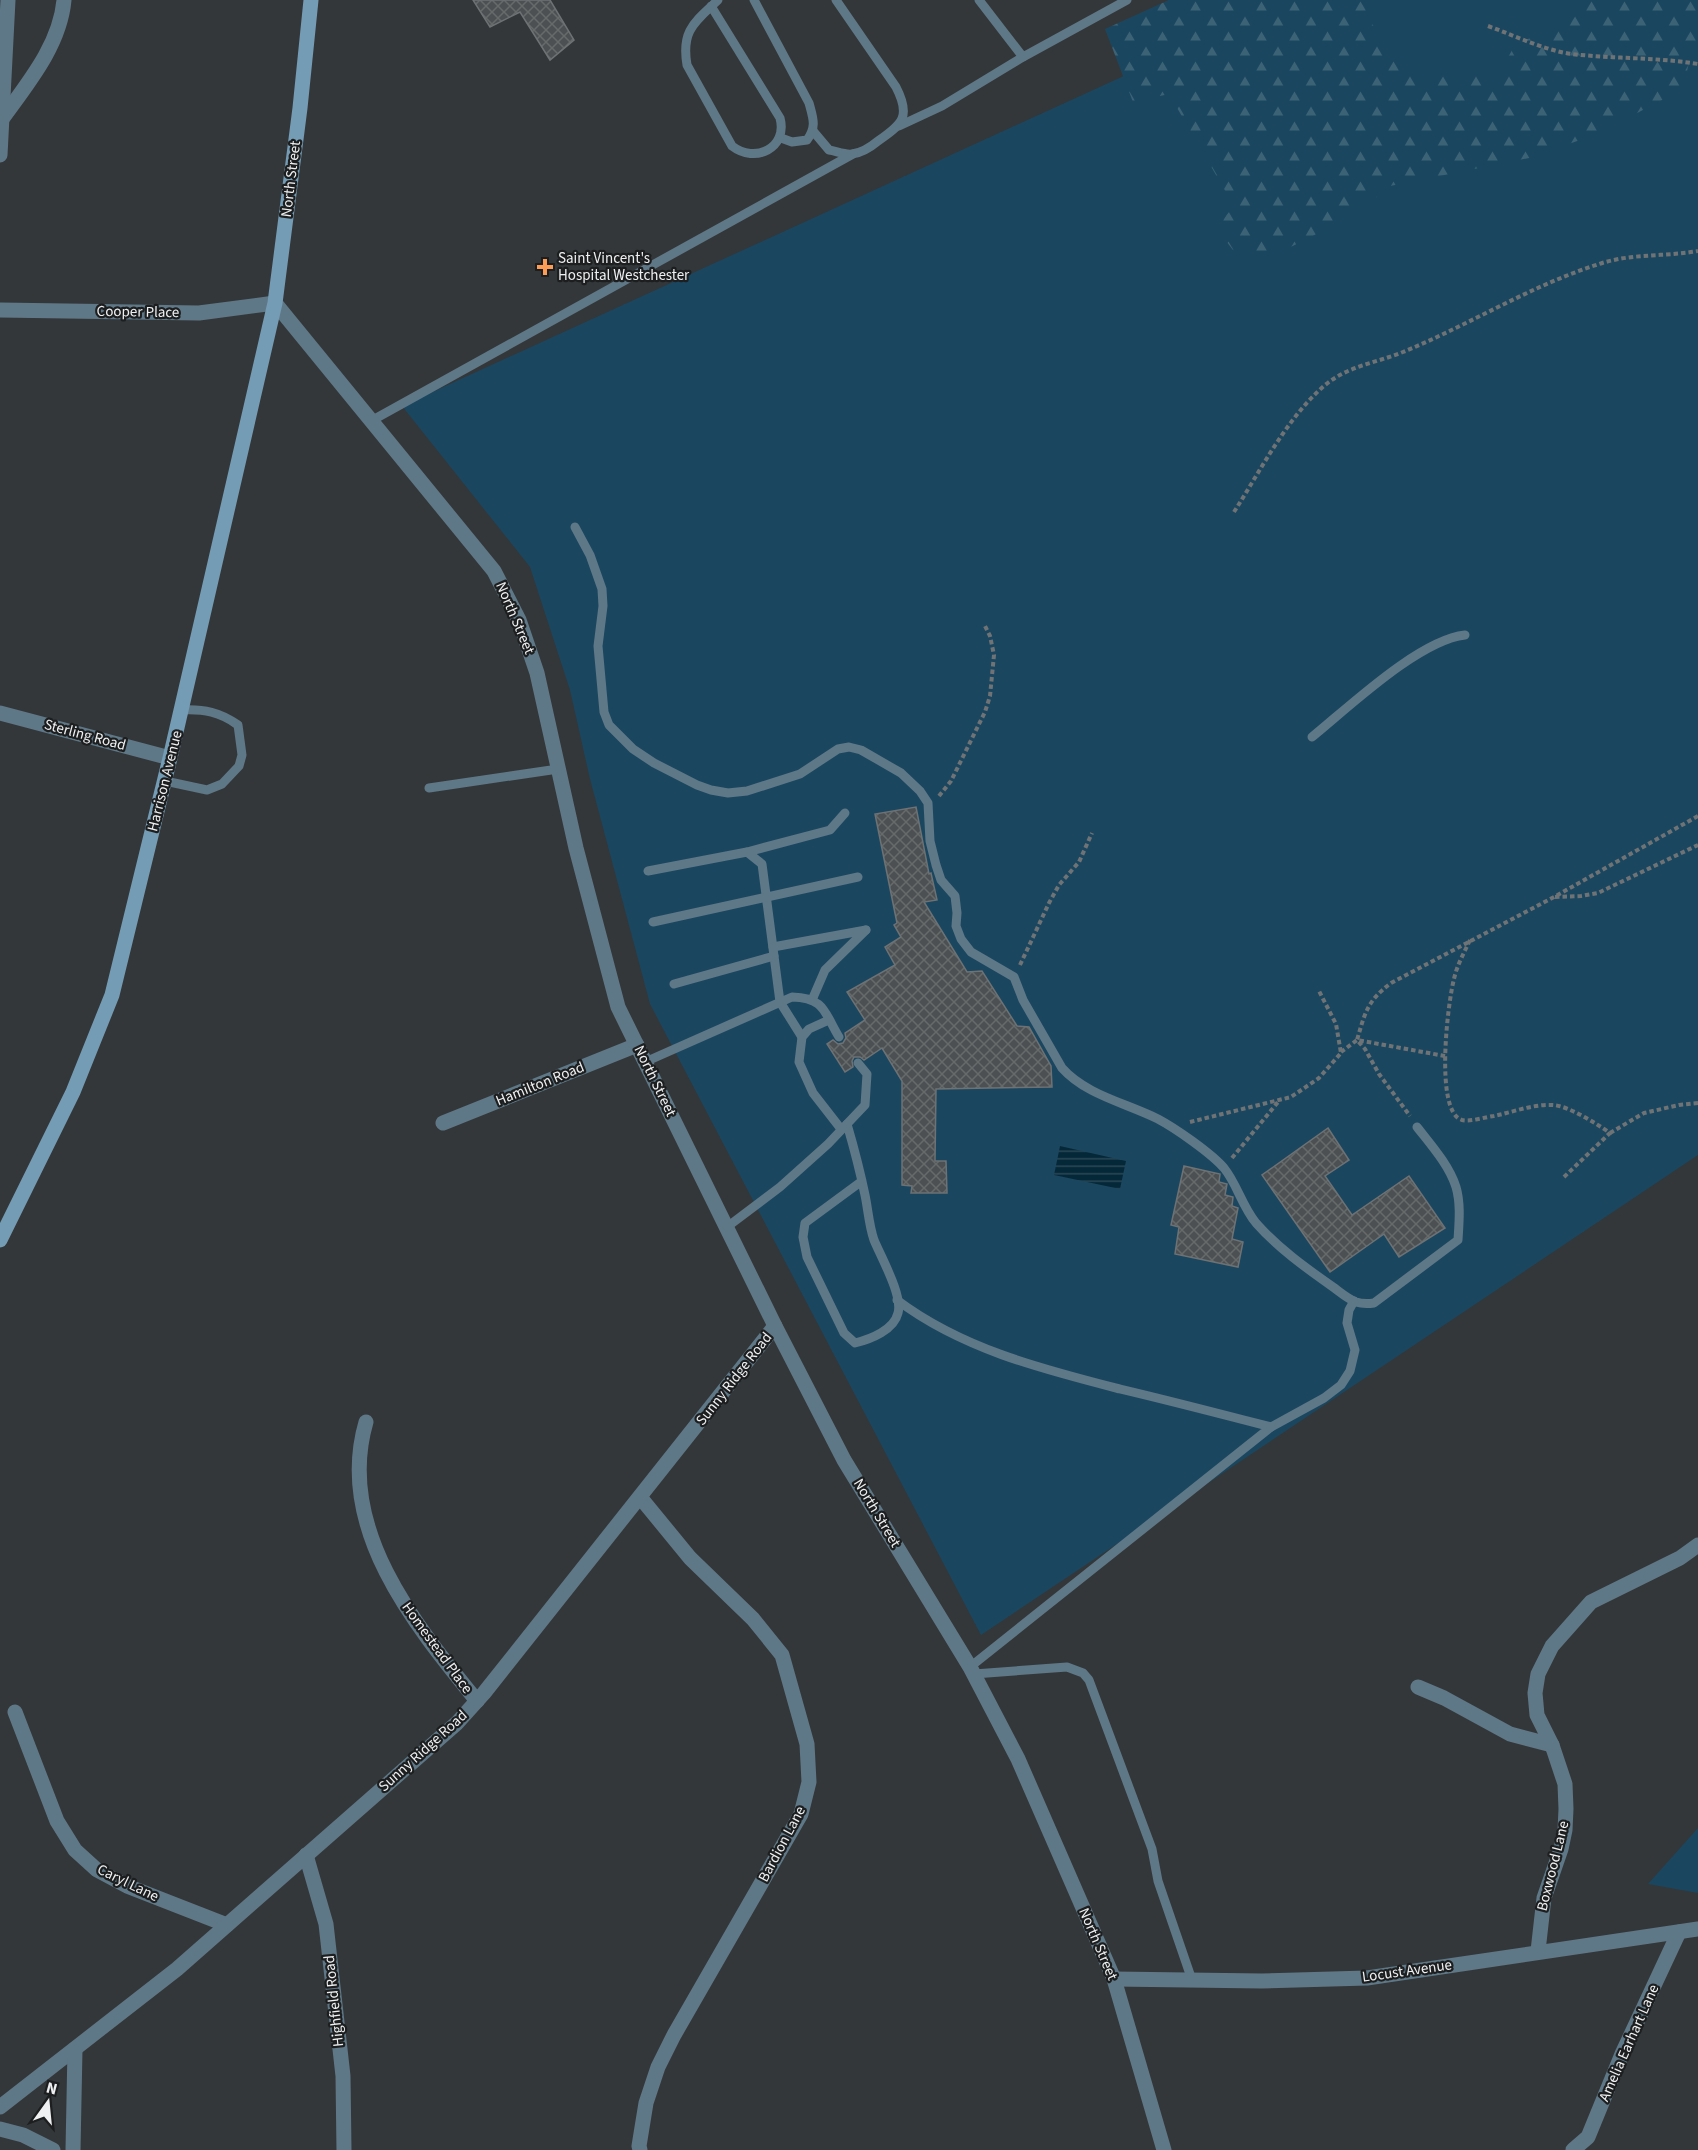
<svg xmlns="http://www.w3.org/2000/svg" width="1698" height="2150" viewBox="0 0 1698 2150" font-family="'Source Sans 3',sans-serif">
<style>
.grass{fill:#1a475f}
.forest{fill:url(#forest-firs)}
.water{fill:url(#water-rules)}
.building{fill:url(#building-cross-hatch);stroke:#6e7274;stroke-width:1.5}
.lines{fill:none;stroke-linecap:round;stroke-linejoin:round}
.path{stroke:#707375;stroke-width:4;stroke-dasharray:4.5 3;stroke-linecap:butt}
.service{stroke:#5f7887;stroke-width:9}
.minor{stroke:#5f7887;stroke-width:15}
.tertiary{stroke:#5f7887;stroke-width:15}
.secondary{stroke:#749cb5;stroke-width:15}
.poi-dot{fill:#fd9d55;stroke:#1c1e1f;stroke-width:2}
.labels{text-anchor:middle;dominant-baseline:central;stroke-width:4.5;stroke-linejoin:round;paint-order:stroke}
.street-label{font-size:15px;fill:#eef0f1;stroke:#1c1e1f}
.poi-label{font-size:15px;fill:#eef0f1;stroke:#1c1e1f;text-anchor:start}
</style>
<defs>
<pattern id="forest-firs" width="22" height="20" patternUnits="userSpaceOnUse" patternTransform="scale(1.5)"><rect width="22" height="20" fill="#1a475f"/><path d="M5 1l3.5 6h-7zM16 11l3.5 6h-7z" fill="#3c6276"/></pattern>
<pattern id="water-rules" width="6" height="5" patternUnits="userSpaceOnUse" patternTransform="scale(1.5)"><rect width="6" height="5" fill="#052839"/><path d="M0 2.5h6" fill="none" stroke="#2a4856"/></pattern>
<pattern id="building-cross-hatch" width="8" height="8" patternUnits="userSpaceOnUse" patternTransform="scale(1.5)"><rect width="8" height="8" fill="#4c5052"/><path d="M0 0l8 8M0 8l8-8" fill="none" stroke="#666a6b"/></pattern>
</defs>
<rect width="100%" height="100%" fill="#333739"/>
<!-- grass -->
<g class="grass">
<path d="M1290 0H1698V1155L981 1635 650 1004 590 779 570 690 530 567 402 406Z"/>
<path d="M1698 1828V1893L1648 1884Z"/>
</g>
<!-- forest -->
<path class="forest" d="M1169 0H1369V20L1408 71 1429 84 1447 74 1478 76 1501 70 1516 43 1534 37 1546 39 1565 27 1591 0H1698V58H1690L1683 89 1597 134 1529 158 1390 186 1356 214 1263 261 1233 250 1216 228 1234 206 1169 94 1133 102 1105 29Z"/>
<!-- water -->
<path class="water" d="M1060 1146 1126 1161 1120 1189 1054 1175Z"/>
<!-- building -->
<g class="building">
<path d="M473 0H550L574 40 550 60 520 12 490 27Z"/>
<path d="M916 807 929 874 931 873 937 900 924 902 967 972 982 971 1017 1026 1029 1027 1051 1066 1052 1087 936 1089 935 1161H946L947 1193H911L912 1186 902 1185V1081L882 1048 864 1060 860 1057H854L852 1061 853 1067 845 1072 827 1044 833 1040 838 1044 843 1043 846 1038 845 1033 865 1020 847 992 895 965 885 947 901 937 894 925 897 923 875 814Z"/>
<path d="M1328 1128 1349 1160 1325 1176 1352 1215 1409 1176 1445 1228 1399 1257 1384 1234 1330 1272 1262 1175Z"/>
<path d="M1184 1166 1220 1174 1219 1182 1227 1184 1225 1195 1233 1197 1232 1206 1238 1208 1232 1239 1243 1242 1238 1267 1175 1254 1179 1227 1171 1225Z"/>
</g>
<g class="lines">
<!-- path -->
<g class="path">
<path d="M1488 26C1516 36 1543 50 1572 54 1614 59 1656 57 1698 64"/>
<path d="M1234 512C1261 470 1286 419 1324 386 1347 366 1376 363 1403 352 1469 325 1530 286 1599 264 1632 253 1665 257 1698 251"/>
<path d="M939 796 951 781 985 712 990 696 994 655 990 636 984 624"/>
<path d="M1555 897 1581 896 1598 893 1698 845"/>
<path d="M1470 940C1464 953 1457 965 1454 979 1448 1001 1434 1112 1462 1120 1471 1122 1485 1117 1494 1116 1513 1112 1533 1104 1553 1105 1569 1106 1597 1124 1610 1133L1564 1177"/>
<path d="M1020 965 1049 903 1059 885 1079 862 1092 833"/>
<path d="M1341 1052 1357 1040 1365 1049 1379 1074 1410 1116"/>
<path d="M1445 1056 1357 1040C1365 1013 1367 1001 1391 983L1554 897 1698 816"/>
<path d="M1190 1122 1291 1097 1319 1078 1341 1053 1336 1024 1319 991"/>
<path d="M1610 1133 1644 1113 1679 1105 1698 1103"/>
<path d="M1232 1158 1278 1102"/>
</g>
<!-- service -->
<g class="service">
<path d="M754 0 809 103C813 118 817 127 807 140L792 142 781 138"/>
<path d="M979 0 1023 57"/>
<path d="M711 6 780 118C788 148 755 164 732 146L687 65C681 30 695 22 718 0"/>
<path d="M899 126 942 106 1023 57 1127 0"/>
<path d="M813 131 829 150C836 151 845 155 852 154 861 153 872 146 878 141 903 124 911 116 896 87L836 0"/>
<path d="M371 421 853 154"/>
<path d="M575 527 590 555 602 589 603 606 598 646 604 712 609 725 633 749 654 763 697 785 711 790 728 793 747 791 800 774 838 749 849 747 861 750 901 773 920 791 928 803 930 841 936 865 941 880 955 896 957 913 956 926 961 939 971 952 1014 977 1023 1000 1062 1068C1086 1095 1126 1103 1158 1119 1175 1128 1211 1153 1224 1168 1237 1184 1242 1206 1256 1223 1278 1248 1306 1268 1333 1287 1340 1292 1348 1299 1356 1302 1362 1304 1367 1304 1374 1303L1458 1240C1459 1223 1461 1204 1456 1187 1449 1165 1431 1145 1417 1127"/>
<path d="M1312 737C1349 707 1419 640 1465 635"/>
<path d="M165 781 207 790 222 784 239 766 242 755 238 725C220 712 204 709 182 710"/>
<path d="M429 788 558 769"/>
<path d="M747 852 830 830 845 813"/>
<path d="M648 871 747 852 762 864 780 1002 802 1037"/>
<path d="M653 922 858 877"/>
<path d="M773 947 866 930"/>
<path d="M674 984 774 956"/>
<path d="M812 1000 825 970 866 930"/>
<path d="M829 1020 809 1029 802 1037 799 1062 813 1093 841 1129"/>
<path d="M645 1062 792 997C825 998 824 1012 839 1037"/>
<path d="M847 1124C854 1148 860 1171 865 1195 868 1209 869 1226 874 1240 881 1257 903 1296 898 1313 894 1330 871 1339 855 1343L844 1333 807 1257 803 1237 805 1223 862 1181"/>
<path d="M727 1227 780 1187 828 1144 865 1105 867 1074 858 1063"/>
<path d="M897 1300C962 1349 1042 1369 1120 1389 1171 1401 1221 1414 1271 1427L970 1667"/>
<path d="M1271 1427 1324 1398 1341 1385 1350 1371 1355 1350 1347 1323 1349 1310 1354 1301"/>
<path d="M974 1674 1067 1667 1083 1673 1089 1680 1152 1849 1158 1881 1192 1980"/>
</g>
<!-- minor -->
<g class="minor">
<path d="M2 119C28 83 60 45 64 0"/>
<path d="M0 155 8 0"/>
<path d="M0 310 199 313 275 303"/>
<path d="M0 713 170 758"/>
<path d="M443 1123 637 1045"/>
<path d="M366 1422C335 1528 415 1625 477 1701"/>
<path d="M640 1497 690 1558 753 1619 782 1655 807 1744 809 1782 801 1814 674 2035 658 2067 646 2103 639 2146 640 2150"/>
<path d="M1418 1687 1444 1698 1510 1734 1552 1745"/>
<path d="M15 1712 57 1821 75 1850 97 1870 127 1886 227 1925"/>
<path d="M306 1855 326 1924 343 2076 344 2150"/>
<path d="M1538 1951 1544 1898 1561 1849 1565 1830 1566 1809 1565 1784 1552 1745 1537 1715 1535 1693 1538 1674 1552 1646 1591 1602 1680 1558 1698 1545"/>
<path d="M1114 1979 1262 1981 1367 1978 1698 1929"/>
<path d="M0 2107 177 1969 457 1723 484 1693 775 1326"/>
<path d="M0 2129 23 2135 53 2150"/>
<path d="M73 2150 75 2049"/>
<path d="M1573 2150 1588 2137 1622 2054 1679 1932"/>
</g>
<!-- tertiary -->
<path class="tertiary" d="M275 303 494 571 519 620 537 673 576 848 618 1007 775 1326 844 1460 970 1667 1018 1759 1114 1979 1164 2150"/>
<!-- secondary -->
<path class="secondary" d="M0 1240 73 1092 112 995 170 758 275 303 300 108 311 0"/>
</g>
<!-- markers -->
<path class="poi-dot" d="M542 258h6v6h6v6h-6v6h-6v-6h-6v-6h6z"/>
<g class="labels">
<!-- street labels -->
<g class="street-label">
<text transform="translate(291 179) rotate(-83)">North Street</text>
<text transform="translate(138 312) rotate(1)">Cooper Place</text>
<text transform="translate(515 618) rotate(67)">North Street</text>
<text transform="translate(85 735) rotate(15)">Sterling Road</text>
<text transform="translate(165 781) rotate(-76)">Harrison Avenue</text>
<text transform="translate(655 1081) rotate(64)">North Street</text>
<text transform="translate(540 1084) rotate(-22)">Hamilton Road</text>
<text transform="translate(734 1379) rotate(-52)">Sunny Ridge Road</text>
<text transform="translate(877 1513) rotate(59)">North Street</text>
<text transform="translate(437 1648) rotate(54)">Homestead Place</text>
<text transform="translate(423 1751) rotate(-42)">Sunny Ridge Road</text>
<text transform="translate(782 1844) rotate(-62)">Bardion Lane</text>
<text transform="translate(1553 1866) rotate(-76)">Boxwood Lane</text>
<text transform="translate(128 1883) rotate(26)">Caryl Lane</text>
<text transform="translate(1098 1944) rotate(67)">North Street</text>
<text transform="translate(1407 1971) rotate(-8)">Locust Avenue</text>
<text transform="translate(334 2001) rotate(-96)">Highfield Road</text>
<text transform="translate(1629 2043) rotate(-66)">Amelia Earhart Lane</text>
</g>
<!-- poi labels -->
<g class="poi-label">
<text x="558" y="258">Saint Vincent's<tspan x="558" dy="17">Hospital Westchester</tspan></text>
</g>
</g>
<!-- north arrow -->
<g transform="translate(48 2102) rotate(15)" stroke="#1c1e1f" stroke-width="4.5" paint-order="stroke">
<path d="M0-4.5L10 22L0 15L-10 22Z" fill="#eef0f1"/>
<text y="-9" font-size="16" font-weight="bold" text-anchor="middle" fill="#eef0f1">N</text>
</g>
</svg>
